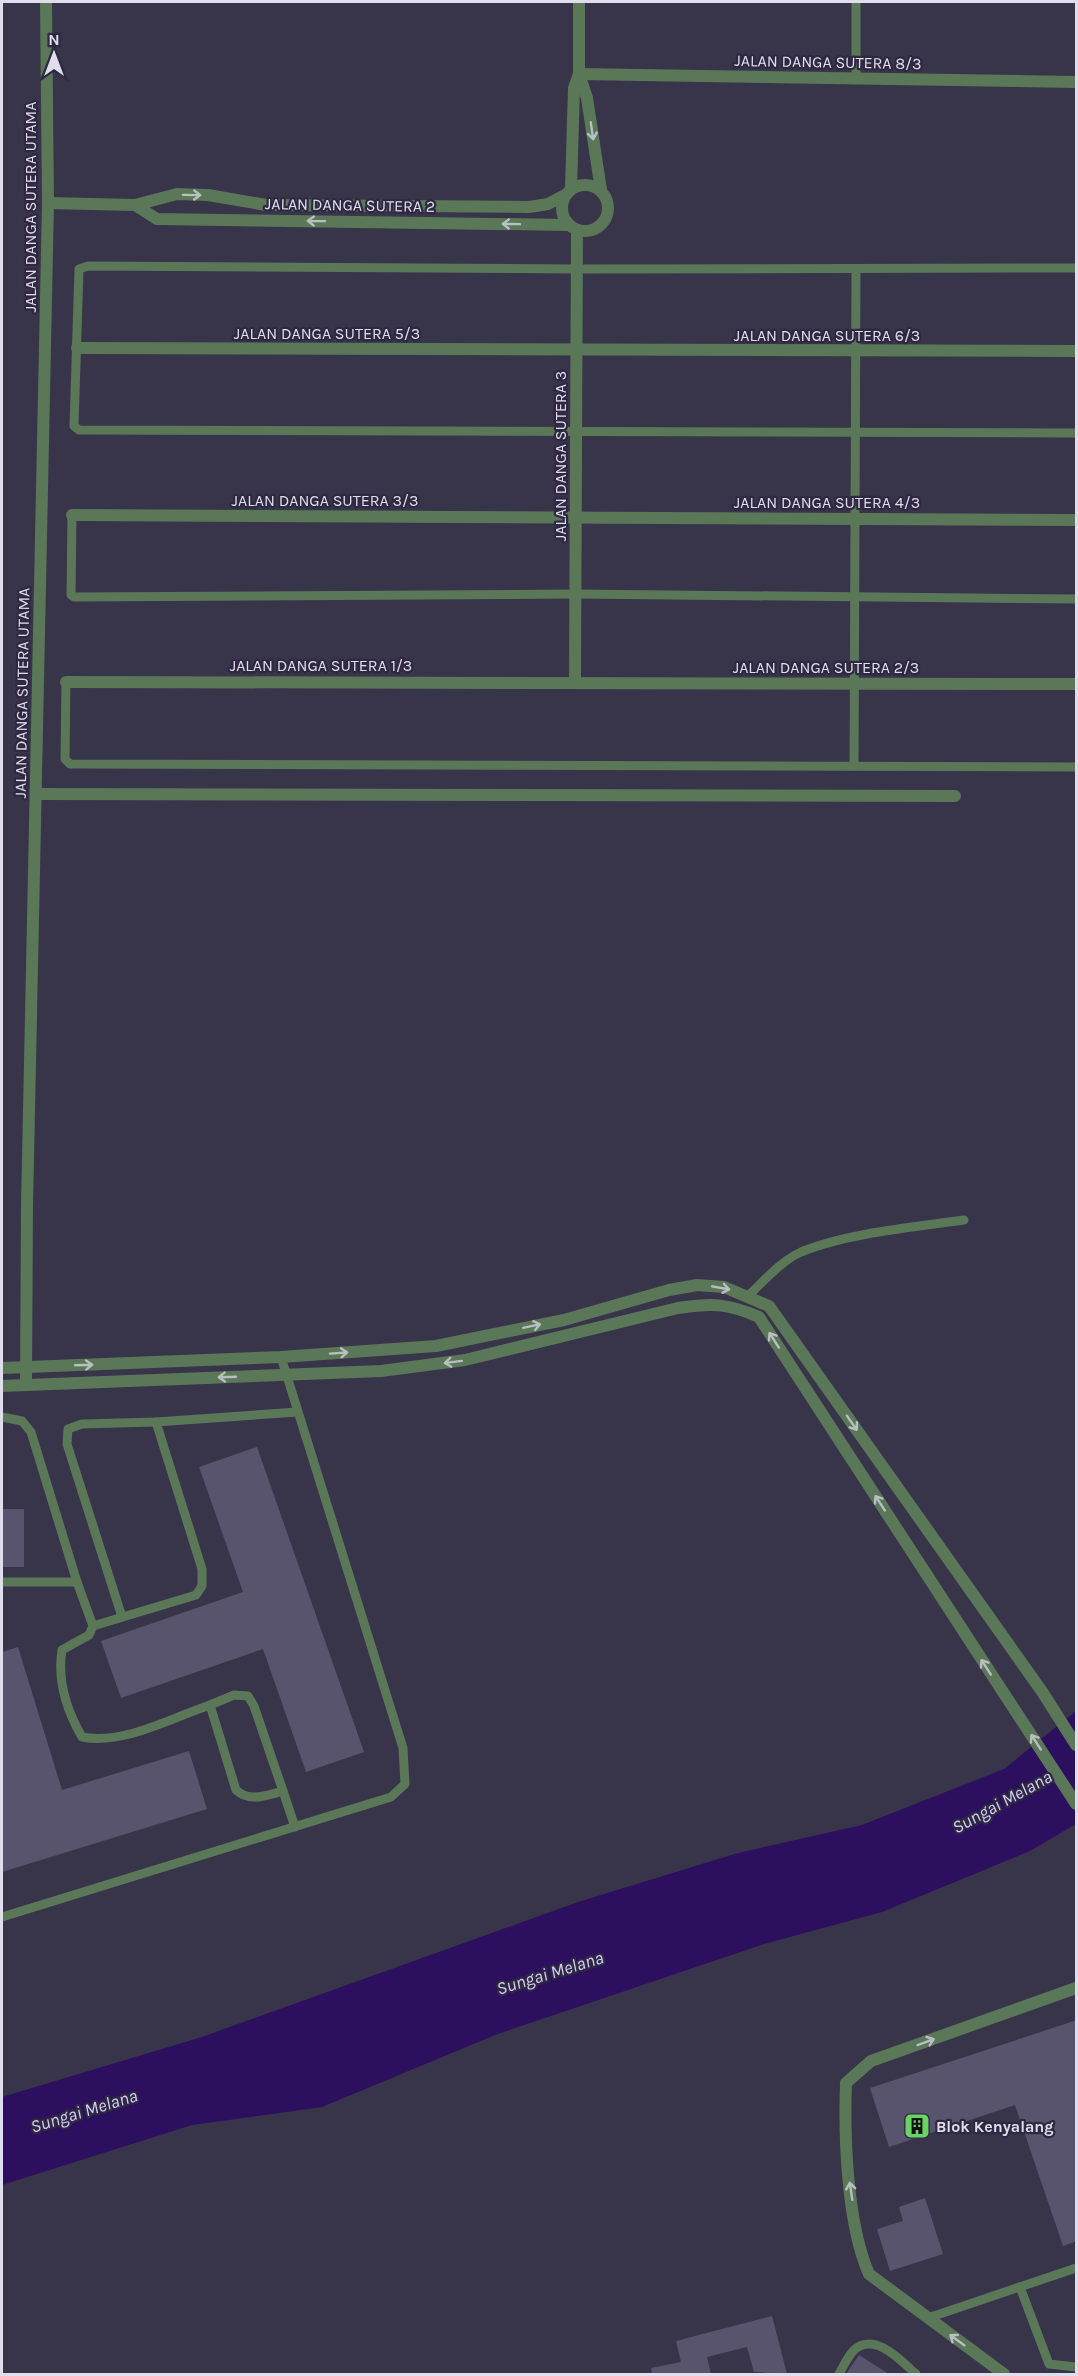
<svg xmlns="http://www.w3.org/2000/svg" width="1078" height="2376" viewBox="0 0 1078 2376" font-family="Karla,sans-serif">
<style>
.water{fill:#2d0f5f}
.building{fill:#58546d}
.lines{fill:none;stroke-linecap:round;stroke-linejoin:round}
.service{stroke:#5a7758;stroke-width:9}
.minor{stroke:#5a7758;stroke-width:12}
.oneway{stroke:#b8bfc0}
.labels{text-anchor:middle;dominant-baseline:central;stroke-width:4.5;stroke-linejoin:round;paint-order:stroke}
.street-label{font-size:16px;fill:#e0deed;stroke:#2e2940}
.poi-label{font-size:16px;font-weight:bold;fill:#e0deed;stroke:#2e2940;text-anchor:start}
.water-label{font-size:18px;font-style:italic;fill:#d5cefc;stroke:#2e2940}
</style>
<rect width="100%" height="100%" fill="#38344a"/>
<!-- water -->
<path class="water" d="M1076 1711V1824L1030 1851 882 1912 764 1944 495 2035 322 2107 192 2125 2 2185V2097L202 2037 578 1902 738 1853 862 1825 1004 1769Z"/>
<!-- building -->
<g class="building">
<path d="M257 1447 364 1752 306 1772 263 1649 121 1698 101 1641 243 1592 199 1467Z"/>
<rect x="2" y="1509" width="22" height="58"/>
<path d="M18 1647 62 1790 189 1751 207 1809 2 1872V1652Z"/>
<path d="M1077 2020V2241L1063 2246 1015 2105 889 2147 870 2088Z"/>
<path d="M925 2198 943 2254 890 2271 877 2229 903 2221 899 2207Z"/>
<path d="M772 2316 787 2374 754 2372 747 2347 707 2357 711 2374H652L651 2368 681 2362 676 2341Z"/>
<path d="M859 2355 889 2374H846Z"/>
</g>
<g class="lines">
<!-- service -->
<g class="service">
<path d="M856 2V79"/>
<path d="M1076 268 577 269 88 266 79 269 74 426 79 430 1076 433"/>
<path d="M72 515 71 595 74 597 576 594 1076 599"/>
<path d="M66 682 65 759 70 764 1076 767"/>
<path d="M854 766 856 270"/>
<path d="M748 1296C764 1281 781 1261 801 1252 847 1233 915 1227 964 1220"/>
<path d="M2 1417 22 1421 31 1432 77 1582"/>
<path d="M2 1582H77L93 1626 89 1635 62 1650C57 1681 67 1711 82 1737 124 1745 171 1718 210 1705L236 1790C250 1803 267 1795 283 1791L295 1827"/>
<path d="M122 1617 67 1444 68 1429 82 1424 156 1422"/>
<path d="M93 1626 196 1595 202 1586V1569L156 1422 297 1412"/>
<path d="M210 1705 234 1695 248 1696 254 1706 283 1791"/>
<path d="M2 1917 391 1797 405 1784 403 1748 281 1357"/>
<path d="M1020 2287 1049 2364 1076 2367"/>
<path d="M928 2318 1076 2268"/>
<path d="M839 2374C843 2367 848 2356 854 2350 875 2331 902 2362 916 2374"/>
</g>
<!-- minor -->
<g class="minor">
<path d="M579 2V74L587 98 601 190"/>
<path d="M579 74 1076 82"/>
<circle cx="585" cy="208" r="23"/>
<path d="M571 189 574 88 579 74"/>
<path d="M48 203 135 205 177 194 208 195 266 205 529 207 548 204 565 195"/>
<path d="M135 205 157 219 569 225"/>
<path d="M77 348 1076 351"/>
<path d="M72 515 1076 520"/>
<path d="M66 682 1076 684"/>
<path d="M575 682 577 230"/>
<path d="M37 794 955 796"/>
<path d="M2 1368 281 1357 436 1346 564 1320 669 1290 697 1285 724 1287 769 1306 1043 1693 1076 1745"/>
<path d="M26 1385 27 1206 48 203 46 2"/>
<path d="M2 1386 381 1371 465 1360 678 1308C712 1303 727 1303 759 1317L1076 1804"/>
<path d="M1004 2374 869 2274C847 2224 844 2138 846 2083L871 2061 1076 1988"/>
</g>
</g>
<!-- one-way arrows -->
<defs><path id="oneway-shaft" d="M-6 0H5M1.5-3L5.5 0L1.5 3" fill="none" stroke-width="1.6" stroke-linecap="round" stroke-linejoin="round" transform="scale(1.5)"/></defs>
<g class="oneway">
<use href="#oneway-shaft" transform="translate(592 131) rotate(82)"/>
<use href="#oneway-shaft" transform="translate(192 195) rotate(1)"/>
<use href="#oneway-shaft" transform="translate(316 221) rotate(-179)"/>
<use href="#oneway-shaft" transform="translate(511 224) rotate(-179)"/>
<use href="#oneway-shaft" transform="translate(721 1288) rotate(10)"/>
<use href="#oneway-shaft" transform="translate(532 1326) rotate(-12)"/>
<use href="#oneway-shaft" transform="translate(774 1340) rotate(-123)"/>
<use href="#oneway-shaft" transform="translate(339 1353) rotate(-4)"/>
<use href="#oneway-shaft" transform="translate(453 1362) rotate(173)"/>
<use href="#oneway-shaft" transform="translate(84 1365) rotate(-2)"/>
<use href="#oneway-shaft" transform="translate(227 1377) rotate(178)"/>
<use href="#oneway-shaft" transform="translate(852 1423) rotate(55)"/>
<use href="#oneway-shaft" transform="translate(880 1503) rotate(-123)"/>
<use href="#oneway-shaft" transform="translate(986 1667) rotate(-123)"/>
<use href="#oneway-shaft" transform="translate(1036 1742) rotate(-123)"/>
<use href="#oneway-shaft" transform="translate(926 2042) rotate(-20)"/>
<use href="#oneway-shaft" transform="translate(851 2191) rotate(-98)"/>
<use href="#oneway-shaft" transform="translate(957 2340) rotate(-144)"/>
</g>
<!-- icons -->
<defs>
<g id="building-square" transform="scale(1.35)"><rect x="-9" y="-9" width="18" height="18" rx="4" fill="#69d464" stroke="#2e2940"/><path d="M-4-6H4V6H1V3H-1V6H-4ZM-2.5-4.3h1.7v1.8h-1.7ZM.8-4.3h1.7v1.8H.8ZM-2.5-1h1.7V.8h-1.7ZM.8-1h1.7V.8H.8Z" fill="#111"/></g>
</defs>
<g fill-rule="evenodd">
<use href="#building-square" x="917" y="2126"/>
</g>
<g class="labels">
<!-- street labels -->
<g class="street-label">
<text transform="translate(828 62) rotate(1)">JALAN DANGA SUTERA 8/3</text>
<text transform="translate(350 205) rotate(1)">JALAN DANGA SUTERA 2</text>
<text transform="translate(30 207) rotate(-90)">JALAN DANGA SUTERA UTAMA</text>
<text x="327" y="333">JALAN DANGA SUTERA 5/3</text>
<text x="827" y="335">JALAN DANGA SUTERA 6/3</text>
<text transform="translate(560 456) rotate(-90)">JALAN DANGA SUTERA 3</text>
<text x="325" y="500">JALAN DANGA SUTERA 3/3</text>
<text x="827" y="502">JALAN DANGA SUTERA 4/3</text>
<text x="321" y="665">JALAN DANGA SUTERA 1/3</text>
<text x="826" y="667">JALAN DANGA SUTERA 2/3</text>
<text transform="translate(22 693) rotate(-89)">JALAN DANGA SUTERA UTAMA</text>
</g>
<!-- poi labels -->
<g class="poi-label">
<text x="936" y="2126">Blok Kenyalang</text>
</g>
<!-- water labels -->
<g class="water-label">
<text transform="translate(1002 1802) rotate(-29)">Sungai Melana</text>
<text transform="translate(550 1973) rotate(-17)">Sungai Melana</text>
<text transform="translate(84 2111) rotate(-17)">Sungai Melana</text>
</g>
</g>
<!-- border -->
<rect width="1078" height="2376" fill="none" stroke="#e0deed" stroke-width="6"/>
<!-- north arrow -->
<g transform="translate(54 54)" stroke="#2e2940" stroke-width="4.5" paint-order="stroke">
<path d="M0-4.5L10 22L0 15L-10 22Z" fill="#e0deed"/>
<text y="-9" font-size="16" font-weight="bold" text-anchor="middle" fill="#e0deed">N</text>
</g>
</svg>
